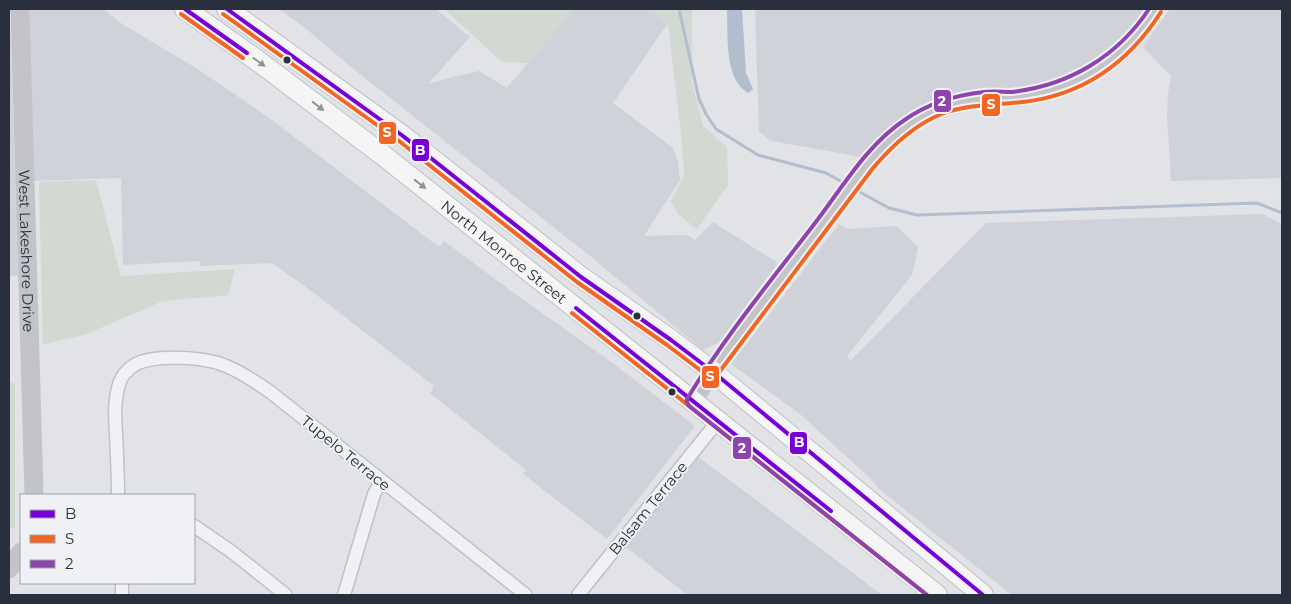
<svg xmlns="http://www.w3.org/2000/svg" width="1291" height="604" viewBox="0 0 1291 604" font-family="Montserrat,sans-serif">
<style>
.built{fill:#d0d2d9}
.green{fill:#d1d9d2}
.water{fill:#b2bdce}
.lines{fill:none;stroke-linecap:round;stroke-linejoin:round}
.stream{stroke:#b2bdce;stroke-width:3}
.street-casing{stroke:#c0c1c4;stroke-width:15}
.primary-casing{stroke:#bec0c3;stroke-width:22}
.street{stroke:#f0f1f3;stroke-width:12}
.secondary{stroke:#c2c4c8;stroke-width:19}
.primary{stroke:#f5f5f6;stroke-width:20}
.bus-1-casing{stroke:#eff1f5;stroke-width:8}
.bus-2-casing{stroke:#eff1f5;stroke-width:8}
.bus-3-casing{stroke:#eff1f5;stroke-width:8}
.bus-1{stroke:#7600d6;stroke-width:4}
.bus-2{stroke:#f26522;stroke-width:4}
.bus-3{stroke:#8e44ad;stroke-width:4}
.oneway{fill:#90929a}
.bus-dot{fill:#2a2f3d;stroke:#eff1f5;stroke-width:2}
.labels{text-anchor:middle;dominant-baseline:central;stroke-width:4;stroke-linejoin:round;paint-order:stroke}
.street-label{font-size:15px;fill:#2a2f3d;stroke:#eff1f5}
.line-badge{stroke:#eff1f5;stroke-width:2}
.badge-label{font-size:14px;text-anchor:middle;font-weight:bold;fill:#fff}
</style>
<rect width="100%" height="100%" fill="#e1e3e6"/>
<!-- built -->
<g class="built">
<path d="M9 9H10L18 276H9Z"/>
<path d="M30 9H104L119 22 196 68 268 117 439 247 444 241 507 288 610 361 695 426 607 539 523 474 526 470 430 393 434 386 314 293 272 263 200 266V261L123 265 121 178 31 181Z"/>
<path d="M279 9H436L470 37 428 84 448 78 479 71 507 88 573 9H647L668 23 613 103 673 148 678 162 680 180 644 236 687 235 695 240 713 222 778 263 718 343 703 350 590 256 356 71 305 28Z"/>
<path d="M755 9H1147L1131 29 1114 47 1089 64 1065 76 1037 86 964 91 941 99 904 116 861 157 772 141 759 132Z"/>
<path d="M1170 9H1282V178L1171 181 1167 117 1168 94 1171 76 1143 47Z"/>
<path d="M1263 214 1282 224V595H1012L879 489 871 479 800 414 731 364 839 224 847 229 896 226 918 247 912 275 847 356 851 360 986 223Z"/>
<path d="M698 457 755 499 882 595H689L685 593 626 547Z"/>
</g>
<!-- green -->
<g class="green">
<path d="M444 9H573L528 63 502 62Z"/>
<path d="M647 9H692V81L703 126 727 147 728 185 697 229 678 214 671 201 684 175 682 142 668 24Z"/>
<path d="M96 180 121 276 235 269 228 295 163 301 84 335 43 344 39 182Z"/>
<path d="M9 382 15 384V528H9Z"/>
</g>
<!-- water -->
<path class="water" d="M727 9H742L746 73 753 89 748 93C745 91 742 89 739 85 725 66 728 32 727 9Z"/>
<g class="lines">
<!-- stream -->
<g class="stream">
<path d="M679 9 699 99 706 114 716 129 758 155 826 173 844 183"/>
<path d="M856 190 889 208 917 215 1257 203 1282 213"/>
</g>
<!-- street casing -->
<g class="street-casing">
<g id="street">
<path d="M118 495C118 475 117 454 116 434 115 418 114 403 118 388 120 378 127 369 136 364 156 354 206 357 226 366 242 372 255 382 269 391L526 595"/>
<path d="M194 526 232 552 286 595"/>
<path d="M122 583V595"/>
<path d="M344 595 374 494 381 481"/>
<path d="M578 595 718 421"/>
</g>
</g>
<!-- primary casing -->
<g class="primary-casing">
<g id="primary">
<path id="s2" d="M185 9 258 61 384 156 937 595"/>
<path d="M227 9 403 136 581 277 671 340 712 371 983 595"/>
</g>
</g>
<!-- street -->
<use href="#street" class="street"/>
<!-- secondary -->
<g class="secondary">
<path id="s1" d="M20 9 34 495"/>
<path d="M693 401C731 340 777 284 820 227 846 193 874 148 909 124 932 109 959 101 987 98 995 98 1002 98 1010 98 1068 93 1127 61 1156 9"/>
<path d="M9 569 21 552"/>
</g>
<!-- primary -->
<use href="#primary" class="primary"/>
<!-- bus-1 casing -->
<g class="bus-1-casing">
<g id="bus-1">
<path d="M185 9 247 53"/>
<path d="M227 9 403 136 581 277 671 340 712 371 983 595"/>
<path d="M576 308 831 511"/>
</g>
</g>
<!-- bus-2 casing -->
<g class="bus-2-casing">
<g id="bus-2">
<path d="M181 14 243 58"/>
<path d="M223 14 399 141 577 282 667 345 708 376 712 377 717 375 873 168C893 145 915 124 944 113 970 104 997 105 1023 102 1083 95 1129 62 1161 12"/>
<path d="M572 313 927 595"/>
</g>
</g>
<!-- bus-3 casing -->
<g class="bus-3-casing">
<path id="bus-3" d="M927 595 689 406 687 402V399C724 338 769 283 812 227 841 190 866 145 906 119 929 103 957 95 984 92 993 91 1002 92 1011 92 1068 86 1117 57 1149 9"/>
</g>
<!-- bus-1 -->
<use href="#bus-1" class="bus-1"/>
<!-- bus-2 -->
<use href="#bus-2" class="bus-2"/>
<!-- bus-3 -->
<use href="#bus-3" class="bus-3"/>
</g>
<!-- one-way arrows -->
<defs><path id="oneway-solid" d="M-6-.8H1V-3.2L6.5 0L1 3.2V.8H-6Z" transform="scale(1.25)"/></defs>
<g class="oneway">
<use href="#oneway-solid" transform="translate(259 62) rotate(36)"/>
<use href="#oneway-solid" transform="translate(318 106) rotate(37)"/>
<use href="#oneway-solid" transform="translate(420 184) rotate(38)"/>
</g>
<!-- markers -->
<g class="bus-dot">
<circle cx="287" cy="60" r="4.5"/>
<circle cx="637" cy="316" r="4.5"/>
<circle cx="672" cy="392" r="4.5"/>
</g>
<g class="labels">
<!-- street labels -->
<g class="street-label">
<text stroke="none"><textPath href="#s1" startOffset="242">West Lakeshore Drive</textPath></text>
<text stroke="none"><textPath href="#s2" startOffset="401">North Monroe Street</textPath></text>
<text transform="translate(346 453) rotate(39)">Tupelo Terrace</text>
<text transform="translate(648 508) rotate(-51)">Balsam Terrace</text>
</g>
</g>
<g class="line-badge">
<rect x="933" y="89" width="19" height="24" rx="5" fill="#8e44ad"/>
<rect x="981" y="93" width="20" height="24" rx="5" fill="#f26522"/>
<rect x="378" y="121" width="19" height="24" rx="5" fill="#f26522"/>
<rect x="411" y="138" width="19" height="24" rx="5" fill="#7600d6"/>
<rect x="701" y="365" width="19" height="24" rx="5" fill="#f26522"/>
<rect x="789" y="431" width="19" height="24" rx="5" fill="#7600d6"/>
<rect x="732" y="436" width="20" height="24" rx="5" fill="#8e44ad"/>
</g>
<g class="badge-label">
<text x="942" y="106">2</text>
<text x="991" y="109">S</text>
<text x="387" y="137">S</text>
<text x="420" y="155">B</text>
<text x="710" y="381">S</text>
<text x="799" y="447">B</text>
<text x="742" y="453">2</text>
</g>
<!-- border -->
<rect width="1291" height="604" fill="none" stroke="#2a2f3d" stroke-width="20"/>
<!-- legend -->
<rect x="20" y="494" width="175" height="90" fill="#eff1f5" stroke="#a0a3ab"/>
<rect x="30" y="510" width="25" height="8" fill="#7600d6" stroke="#a0a3ab"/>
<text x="65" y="519" font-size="15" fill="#2a2f3d">B</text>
<rect x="30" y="535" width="25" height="8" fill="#f26522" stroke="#a0a3ab"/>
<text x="65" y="544" font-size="15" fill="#2a2f3d">S</text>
<rect x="30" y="560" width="25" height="8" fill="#8e44ad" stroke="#a0a3ab"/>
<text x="65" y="569" font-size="15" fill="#2a2f3d">2</text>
</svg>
